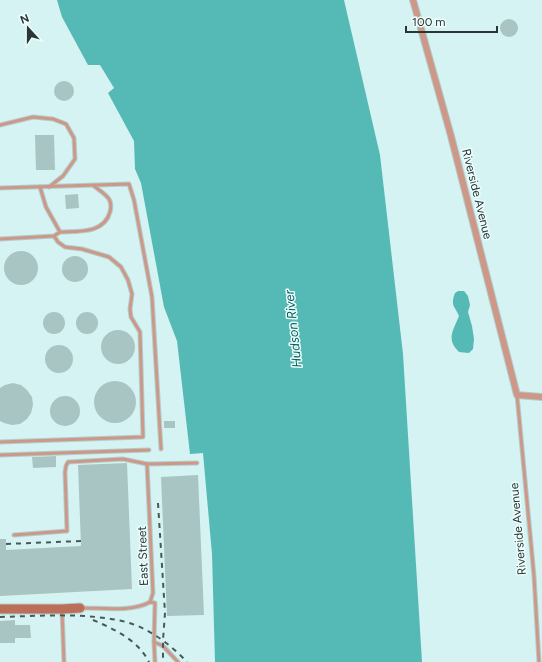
<svg xmlns="http://www.w3.org/2000/svg" width="542" height="662" viewBox="0 0 542 662" font-family="Figtree,sans-serif">
<style>
.water{fill:#55b9b5}
.building{fill:#a8c5c3}
.lines{fill:none;stroke-linecap:round;stroke-linejoin:round}
.lane-casing{stroke:#b3cdcc;stroke-width:5}
.street-casing{stroke:#b3cdcc;stroke-width:8}
.secondary-casing{stroke:#b3cdcc;stroke-width:11}
.lane{stroke:#ce9889;stroke-width:3}
.street{stroke:#ce9889;stroke-width:6}
.secondary{stroke:#bb6e58;stroke-width:9}
.rail{stroke:#495857;stroke-width:2;stroke-dasharray:5 5;stroke-linecap:butt}
.labels{text-anchor:middle;dominant-baseline:central;stroke-width:3;stroke-linejoin:round;paint-order:stroke}
.street-label{font-size:12px;fill:#2a3635;stroke:#ecfefd}
.water-label{font-size:13px;font-style:italic;fill:#035e5c;stroke:#ecfefd}
</style>
<rect width="100%" height="100%" fill="#d5f3f2"/>
<!-- water -->
<g class="water">
<path d="M57 0H344L380 155 403 354 422 662H215L212 554 203 453 190 454 177 341 164 307 141 183 135 169 134 141 108 93 114 88 100 65H88L62 17Z"/>
<path d="M458 291H464L468 296 470 305 468 312 472 326 474 339 473 349 469 353 459 352C446 339 453 331 459 316 455 306 450 306 455 293Z"/>
</g>
<!-- building -->
<g class="building">
<circle cx="509" cy="28" r="9"/>
<circle cx="64" cy="91" r="10"/>
<path d="M35 135H54L55 170H36Z"/>
<path d="M78 194 79 208 66 209 65 195Z"/>
<circle cx="21" cy="268" r="17"/>
<circle cx="75" cy="269" r="13"/>
<circle cx="87" cy="323" r="11"/>
<circle cx="54" cy="323" r="11"/>
<circle cx="118" cy="347" r="17"/>
<circle cx="59" cy="359" r="14"/>
<circle cx="115" cy="402" r="21"/>
<path d="M13 383 21 385 27 390 32 397 33 405 31 413 27 419 20 424 12 425 4 423 0 421V388L5 385Z"/>
<circle cx="65" cy="411" r="15"/>
<rect x="164" y="421" width="11" height="7"/>
<path d="M56 456V467L33 468 32 457Z"/>
<path d="M127 463 132 589 0 596V539H6V550L81 546 78 465Z"/>
<path d="M198 475 204 615 167 616 161 477Z"/>
<path d="M15 620V625H30L31 638H15V643H0V621Z"/>
</g>
<g class="lines">
<!-- lane casing -->
<g class="lane-casing">
<g id="lane">
<path d="M0 125 33 117 53 119 66 124 74 138 75 159 63 176 49 187"/>
<path d="M0 188 129 184 134 200 152 297 161 449"/>
<path d="M60 232C78 231 104 234 110 212 114 198 104 194 94 186"/>
<path d="M0 239 54 236 60 232 46 207 40 187"/>
<path d="M517 395 534 576 539 662"/>
<path d="M0 442 143 437 140 332 131 317 130 309 132 294 128 280 121 267 109 257 82 249 65 247 58 242 54 236"/>
<path d="M0 455 149 450"/>
<path d="M14 535 67 531 65 472 66 466 68 462 123 459 147 464 197 463"/>
<path d="M150 602 155 603 154 642 163 646 178 662"/>
<path d="M82 608C102 608 133 612 150 602L153 593 147 464"/>
<path d="M62 610 64 662"/>
<path d="M154 642 155 662"/>
</g>
</g>
<!-- street casing -->
<g class="street-casing">
<path id="street" d="M413 0 451 136 517 395 542 397"/>
</g>
<!-- secondary casing -->
<g class="secondary-casing">
<path id="secondary" d="M0 609H62L80 608"/>
</g>
<!-- lane -->
<use href="#lane" class="lane"/>
<!-- street -->
<use href="#street" class="street"/>
<!-- secondary -->
<use href="#secondary" class="secondary"/>
<!-- rail -->
<g class="rail">
<path d="M158 503 165 613 163 640V662"/>
<path d="M6 544 81 541"/>
<path d="M0 617C41 616 85 612 126 622 149 628 171 645 187 662"/>
<path d="M93 620C114 629 138 640 149 662"/>
</g>
</g>
<g class="labels">
<!-- street labels -->
<g class="street-label">
<text transform="translate(477 194) rotate(76)">Riverside Avenue</text>
<text transform="translate(518 529) rotate(-95)">Riverside Avenue</text>
<text transform="translate(143 556) rotate(-92)">East Street</text>
</g>
<!-- water labels -->
<g class="water-label">
<text transform="translate(293 329) rotate(-96)">Hudson River</text>
</g>
</g>
<!-- north arrow -->
<g transform="translate(28 28) rotate(339)" stroke="#ecfefd" stroke-width="3" paint-order="stroke">
<path d="M0-3L7 15L0 10L-7 15Z" fill="#2a3635"/>
<text y="-6" font-size="11" font-weight="bold" text-anchor="middle" fill="#2a3635">N</text>
</g>
<!-- scale -->
<path d="M406 26v6h91v-6" fill="none" stroke="#2a3635" stroke-width="2"/>
<text x="412" y="26" font-size="12" fill="#2a3635" stroke="#ecfefd" stroke-width="3" paint-order="stroke">100 m</text>
</svg>
